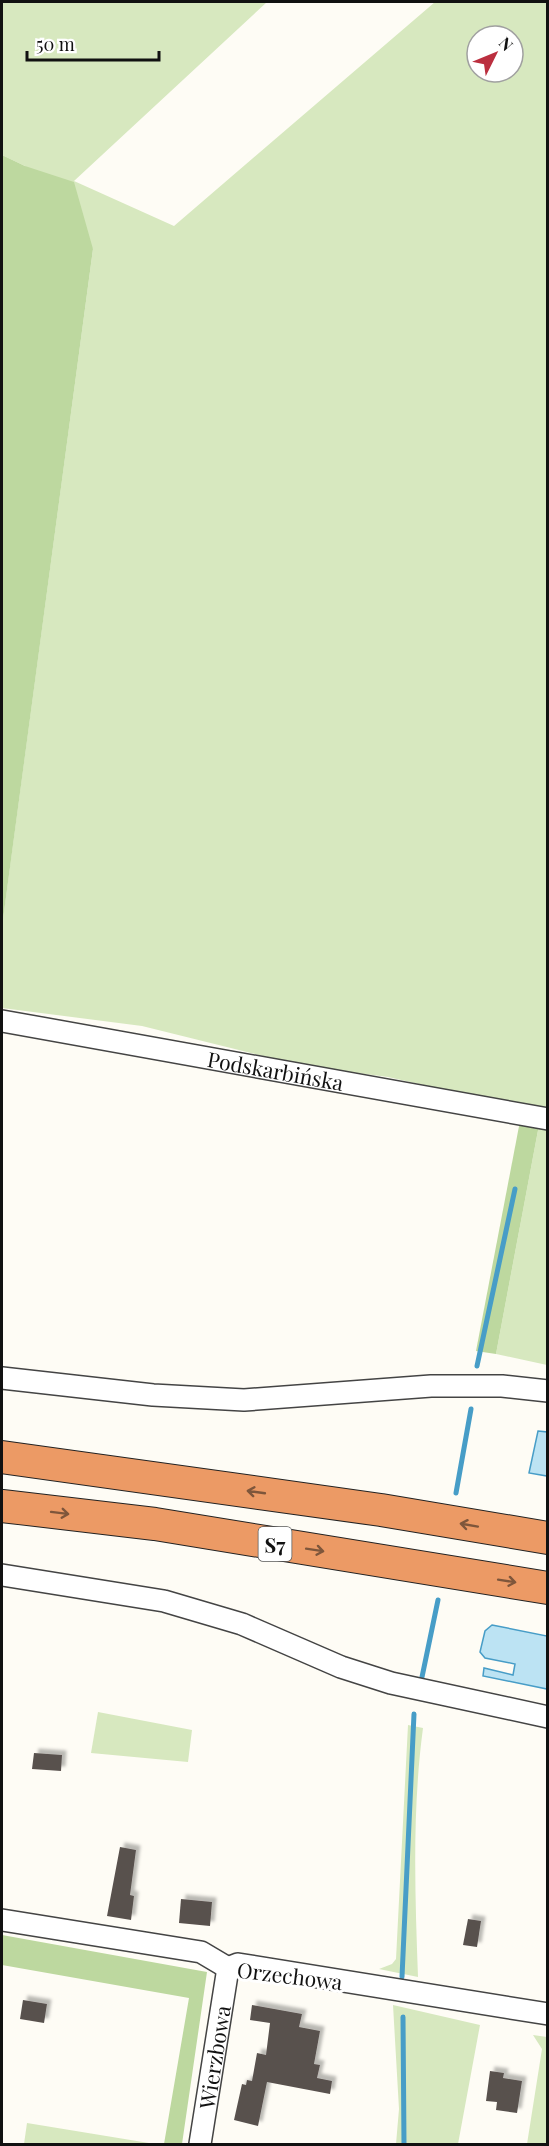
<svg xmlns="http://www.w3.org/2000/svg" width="549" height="2146" viewBox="0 0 549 2146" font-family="'Playfair Display',serif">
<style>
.green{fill:#d7e8bf;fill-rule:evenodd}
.forest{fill:#bdd89f}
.water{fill:#bce3f3;stroke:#479dc7;stroke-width:1.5}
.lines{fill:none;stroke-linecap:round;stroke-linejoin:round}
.stream{stroke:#479dc7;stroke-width:5}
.building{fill:#59514e;filter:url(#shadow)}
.minor-casing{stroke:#444;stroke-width:24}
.highway-casing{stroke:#222;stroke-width:34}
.minor{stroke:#fff;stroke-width:21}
.highway{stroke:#ec9a65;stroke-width:32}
.oneway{stroke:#7e563b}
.labels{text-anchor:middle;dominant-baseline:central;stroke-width:6;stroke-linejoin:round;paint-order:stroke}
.shield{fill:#fff;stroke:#585858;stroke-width:1.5}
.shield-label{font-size:20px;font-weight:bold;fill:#111}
.street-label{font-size:21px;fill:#111;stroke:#fff}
</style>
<defs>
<filter id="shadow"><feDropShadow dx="4.5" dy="-4.5" stdDeviation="1.5" flood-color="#0004"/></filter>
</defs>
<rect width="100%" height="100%" fill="#fefcf5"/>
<!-- green -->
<g class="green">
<path d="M2 2H267L74 181 174 226 435 2H547V1113L388 1077 304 1066 142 1026 2 1008V926L93 249 25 166 2 155ZM477 36H513V72H477Z"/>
<path d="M539 1125 547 1126V1365L496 1354Z"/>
<path d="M98 1712 192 1730 188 1762 91 1753Z"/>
<path d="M408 1725 423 1728C412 1811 415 1894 418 1977L379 1969 392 1964 396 1959Z"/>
<path d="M393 2005 480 2025 458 2144H396L399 2109Z"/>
<path d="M533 2035 547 2037V2144H527L542 2049Z"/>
<path d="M27 2123 155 2144H24Z"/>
</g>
<!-- forest -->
<g class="forest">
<path d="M2 155 25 166 74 182 93 249 2 927Z"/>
<path d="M520 1121 539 1125 496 1354 476 1351Z"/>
<path d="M2 1935 207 1972 182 2144H164L189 1998 2 1965Z"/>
</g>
<!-- water -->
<g class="water">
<path d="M538 1431 547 1432V1476L529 1473Z"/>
<path d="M492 1625 547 1636V1689L483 1676 484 1668 513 1675 515 1664 485 1658 480 1652 485 1631Z"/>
</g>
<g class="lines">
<!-- stream -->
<g class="stream">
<path d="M477 1366 515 1189"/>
<path d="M456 1493 471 1409"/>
<path d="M422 1677 438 1600"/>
<path d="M402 1977 414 1714"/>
<path d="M403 2017 404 2144"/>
</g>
</g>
<!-- building -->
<g class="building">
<path d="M34 1753 62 1755 61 1771 32 1769Z"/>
<path d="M120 1847 136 1850 130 1895 134 1896 131 1920 107 1916Z"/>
<path d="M181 1899 212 1902 210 1926 179 1923Z"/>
<path d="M468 1919 481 1921 477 1947 463 1945Z"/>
<path d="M23 2000 47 2004 44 2023 20 2019Z"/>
<path d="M252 2005 302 2014 299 2027 320 2031 314 2064 320 2065 317 2078 332 2081 330 2094 267 2082 258 2126 234 2120 242 2084 246 2085 247 2080 252 2081 257 2053 266 2055 270 2023 250 2020Z"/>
<path d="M490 2071 504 2073 503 2078 522 2081 517 2113 496 2110 497 2102 486 2101Z"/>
</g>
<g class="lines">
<!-- minor casing -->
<g class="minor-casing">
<g id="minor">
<path id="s1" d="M2 1021 548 1119"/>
<path d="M2 1378 153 1395 244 1400 431 1386H502L548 1391"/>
<path d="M2 1575 164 1601 242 1624 341 1667 391 1683 548 1717"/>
<path d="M2 1920 201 1952 228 1968"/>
<path d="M228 1968 238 1964 548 2014"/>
<path id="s2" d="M200 2144 228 1968"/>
</g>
</g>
<!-- highway casing -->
<g class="highway-casing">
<g id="highway">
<path d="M2 1457 381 1510 548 1538"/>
<path d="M2 1506 155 1524 548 1588"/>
</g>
</g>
<!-- minor -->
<use href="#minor" class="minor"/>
<!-- highway -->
<use href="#highway" class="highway"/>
</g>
<!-- one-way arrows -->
<defs><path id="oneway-shaft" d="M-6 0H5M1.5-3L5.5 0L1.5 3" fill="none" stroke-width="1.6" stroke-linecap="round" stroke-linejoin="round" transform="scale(1.5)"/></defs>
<g class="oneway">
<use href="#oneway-shaft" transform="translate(256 1492) rotate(-172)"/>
<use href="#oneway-shaft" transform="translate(60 1513) rotate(7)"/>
<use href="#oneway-shaft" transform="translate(469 1525) rotate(-170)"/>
<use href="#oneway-shaft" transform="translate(315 1550) rotate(9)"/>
<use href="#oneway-shaft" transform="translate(507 1581) rotate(9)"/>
</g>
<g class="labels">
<!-- shield labels -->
<rect class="shield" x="258.5" y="1527" width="33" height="34" rx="4.5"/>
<g class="shield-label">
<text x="275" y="1544">S7</text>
</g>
<!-- street labels -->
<g class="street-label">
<text stroke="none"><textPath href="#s1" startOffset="278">Podskarbińska</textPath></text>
<text transform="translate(290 1975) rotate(7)">Orzechowa</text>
<text stroke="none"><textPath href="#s2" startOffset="88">Wierzbowa</textPath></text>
</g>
</g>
<!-- border -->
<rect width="549" height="2146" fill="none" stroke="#111111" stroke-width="6"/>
<!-- north arrow -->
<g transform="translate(495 54) rotate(47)"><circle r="28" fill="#ffffff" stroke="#a0a0a0" stroke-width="1.5"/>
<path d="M0-4.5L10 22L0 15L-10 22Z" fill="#bb2f3f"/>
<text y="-9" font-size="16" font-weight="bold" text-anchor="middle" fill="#111111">N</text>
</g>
<!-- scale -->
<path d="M27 51v9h132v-9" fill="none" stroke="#111111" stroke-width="3"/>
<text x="36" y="51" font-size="18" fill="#111111" stroke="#ffffff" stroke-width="4.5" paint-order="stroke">50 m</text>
</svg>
